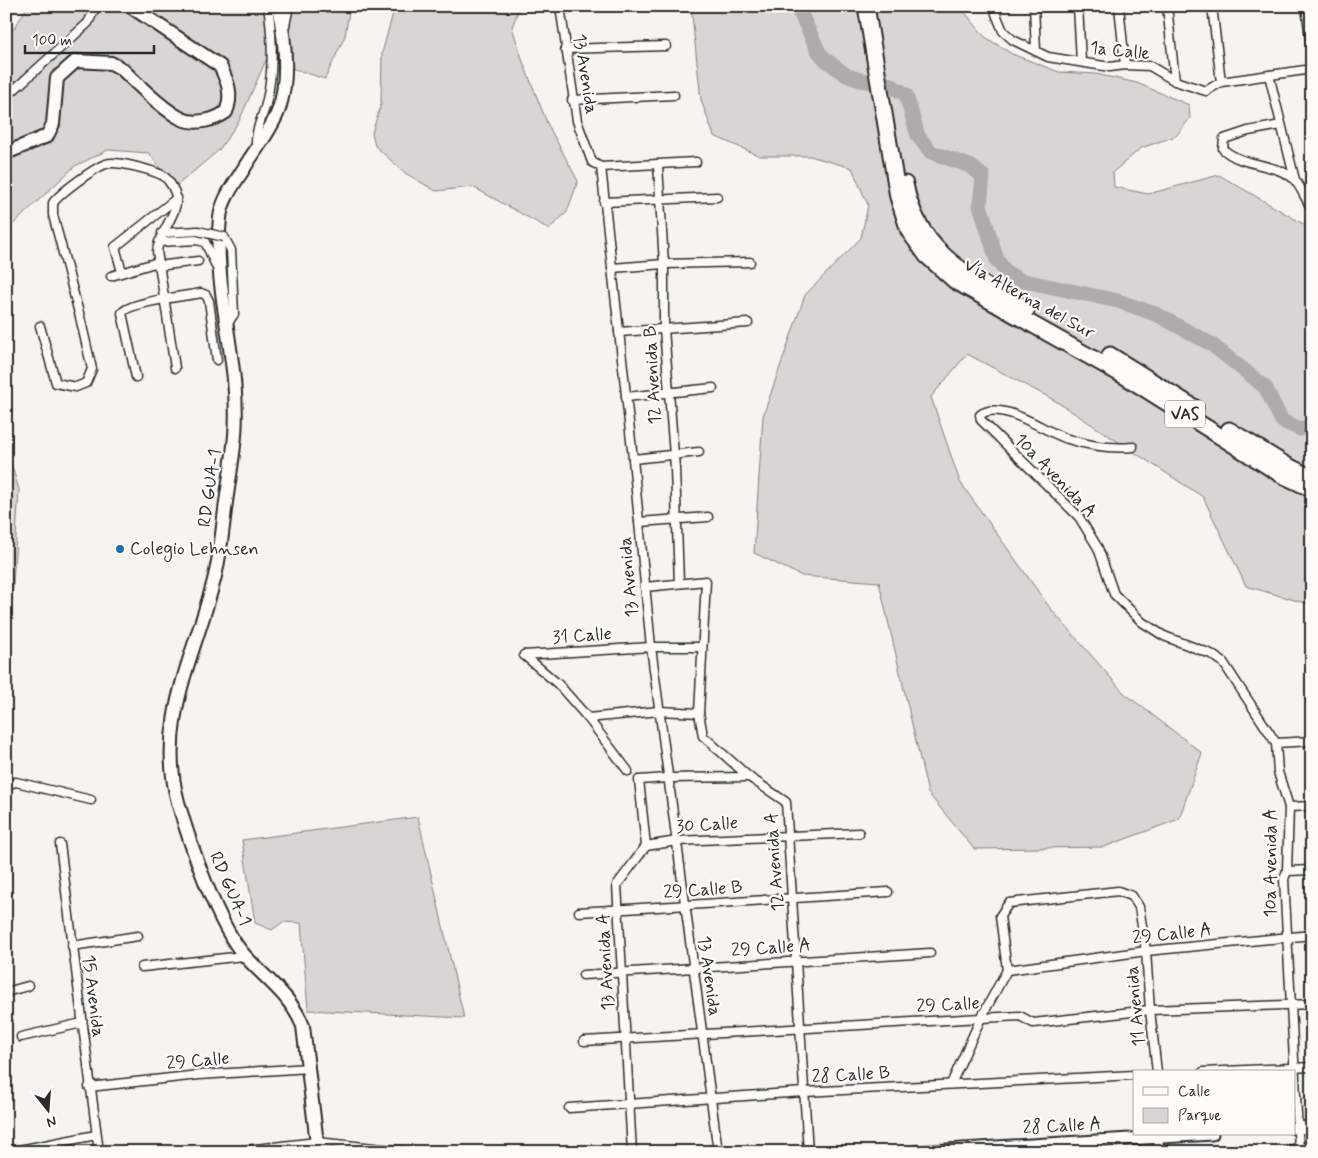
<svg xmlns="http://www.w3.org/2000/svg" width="1318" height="1158" viewBox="0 0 1318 1158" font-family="Mynerve,sans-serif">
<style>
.green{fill:#d7d6d2;stroke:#81807e}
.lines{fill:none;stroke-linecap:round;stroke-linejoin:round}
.river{stroke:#adaca9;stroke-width:15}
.street-casing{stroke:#2b2b2b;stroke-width:11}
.secondary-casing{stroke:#2b2b2b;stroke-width:15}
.primary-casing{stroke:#2b2b2b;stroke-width:16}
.highway-casing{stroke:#2b2b2b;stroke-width:19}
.street{stroke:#fdfcf7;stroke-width:8}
.secondary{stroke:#fdfcf7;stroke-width:11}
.primary{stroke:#fdfcf7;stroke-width:12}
.highway{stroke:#fdfcf7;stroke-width:15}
.street-bridge-casing{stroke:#2b2b2b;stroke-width:11;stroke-linecap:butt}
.street-bridge{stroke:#fdfcf7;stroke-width:8}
.poi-dot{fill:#1f6fb2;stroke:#fdfcf7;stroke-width:2}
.labels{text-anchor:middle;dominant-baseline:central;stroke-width:4.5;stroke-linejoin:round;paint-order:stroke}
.shield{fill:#fdfcf7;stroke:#6a6a68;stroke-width:1}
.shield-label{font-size:16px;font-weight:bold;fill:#2b2b2b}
.street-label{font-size:18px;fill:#2b2b2b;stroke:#fdfcf7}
.poi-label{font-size:18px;fill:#2b2b2b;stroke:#fdfcf7;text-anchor:start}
</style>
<rect width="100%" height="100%" fill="#f5f4ef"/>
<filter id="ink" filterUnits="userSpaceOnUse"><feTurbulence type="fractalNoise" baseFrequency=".02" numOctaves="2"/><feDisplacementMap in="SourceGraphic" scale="10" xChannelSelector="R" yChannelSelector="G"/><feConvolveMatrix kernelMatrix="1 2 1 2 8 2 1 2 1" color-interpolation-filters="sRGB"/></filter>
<g filter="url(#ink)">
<!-- green -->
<g class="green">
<path d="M28 6H350L345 36 325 79 266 60 239 121 219 150 174 188 149 153 108 150 75 166 7 230 6 233V41Z"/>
<path d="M395 6H520L512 27 523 62 548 125 578 181 567 212 549 229 473 187 436 191 405 173 375 146 372 133 381 104 382 53Z"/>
<path d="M691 6H964L963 10 985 37 1012 54 1059 72 1096 74 1137 83 1189 105 1190 118 1176 136 1141 148 1113 172 1114 187 1148 194 1219 175 1312 229V605L1246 586 1203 497 1054 400 967 354 931 397 960 482 1050 608 1124 693 1202 753 1179 819 1104 847 974 849 928 793 879 582 802 576 754 553 763 416 805 295 861 238 868 205 852 168 810 156H760L714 136 701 100Z"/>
<path d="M6 446 19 490 12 600 6 611Z"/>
<path d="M418 817 464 1018 308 1010 301 923 283 922 272 930 255 923 242 840Z"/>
</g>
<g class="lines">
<!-- river -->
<path class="river" d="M797 6 819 52 826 60 846 75 860 80 891 85 906 95 918 136 931 152 970 166 983 176 980 205 997 260 1006 272 1020 280 1118 301 1158 315 1211 344 1265 387 1282 421 1300 429 1312 426"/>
<!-- street casing -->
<g class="street-casing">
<g id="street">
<path d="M560 6 577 121 592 162 601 167 633 459 651 647 718 1152"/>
<path d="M1034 6 1036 51"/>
<path d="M1078 6 1081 62"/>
<path d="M1119 6 1125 65"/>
<path d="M1167 6 1175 81"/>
<path d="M1212 6 1221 82"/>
<path d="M1306 6 1312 55"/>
<path d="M996 14 1003 31 1013 40 1048 57 1110 67 1125 65 1150 66 1175 81 1206 91 1221 82 1312 69"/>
<path d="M285 26 289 6"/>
<path d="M565 49 666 46"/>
<path d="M1269 75 1295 180"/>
<path d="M6 97 88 23 96 6"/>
<path d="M572 100 674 95"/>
<path d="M1281 125 1248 131 1224 139 1223 149C1242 167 1274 162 1294 179 1301 187 1306 200 1312 209"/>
<path d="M256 149C255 130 261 121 266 104 274 71 273 39 268 6"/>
<path d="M658 165 664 264V329L675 468 679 583"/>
<path d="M601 167 696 162"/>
<path d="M604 202 717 197"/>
<path d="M162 233 198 231"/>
<path d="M224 237 231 250 234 314 228 323"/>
<path d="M159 242 197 240 205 242 217 268"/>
<path d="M158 266 198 261"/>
<path d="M612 268 664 264 750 262"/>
<path d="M122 272 115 247 177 198"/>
<path d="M111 276 158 262"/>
<path d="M40 326 56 383 76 387 86 383 92 369 80 317 53 215V203C60 193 94 168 106 164 116 160 151 170 162 175 168 178 175 190 176 197 179 212 159 233 157 251L175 368"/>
<path d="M619 332 748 323"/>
<path d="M136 377 122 313C128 302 187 296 201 293L206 295 209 301 217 360"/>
<path d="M626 397 713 388"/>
<path d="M1133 447C1110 449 1090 446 1068 439 1047 433 1000 398 980 415L981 420 1079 517 1098 548 1114 594 1142 622 1164 636 1211 654 1223 662 1276 743 1278 772 1289 807 1287 871 1284 879 1299 1150"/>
<path d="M633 459 699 452"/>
<path d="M639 522 708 517"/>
<path d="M645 587 706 581 699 713 703 736 749 777 786 802 808 1152"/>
<path d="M524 655 651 647H702"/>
<path d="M524 655 558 684 588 718 628 771"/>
<path d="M588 718 659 711 699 713"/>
<path d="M1276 743 1312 741"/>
<path d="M6 785 16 782 91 800"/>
<path d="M1289 807 1312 806"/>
<path d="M60 844 99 1152"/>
<path d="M646 846 677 841 859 833"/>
<path d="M1287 871 1312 870"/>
<path d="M579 912 888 892"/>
<path d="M72 946 138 936"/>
<path d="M142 967 244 956"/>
<path d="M1007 970 1146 951 1312 935"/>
<path d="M583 975 930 953"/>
<path d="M6 992 28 986"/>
<path d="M21 1037 82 1023"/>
<path d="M584 1041 981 1018 1020 1016 1033 1023 1150 1010 1312 1004"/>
<path d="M1203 1072 1312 1067"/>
<path d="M951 1084 981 1018 1007 970 1000 916 1009 903 1118 891 1132 896 1139 907 1146 951 1150 1010 1157 1072"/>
<path d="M89 1087 199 1075 309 1068"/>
<path d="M569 1108 804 1092 1134 1075"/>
<path d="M1158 1134 1159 1152"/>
<path d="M9 1152 96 1135"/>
<path d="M229 1152 317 1142 413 1152"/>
<path d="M632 1152 617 885 646 846 639 780 668 778 749 777"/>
</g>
</g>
<!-- secondary casing -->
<g class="secondary-casing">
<g id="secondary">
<path d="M1294 1128 1312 1127"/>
<path d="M914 1152 1212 1134"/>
<path d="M1288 1152 1312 1148"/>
</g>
</g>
<!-- primary casing -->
<g class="primary-casing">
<g id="primary">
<path d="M278 6C285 38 289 78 279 109 272 129 257 147 246 165 236 182 222 198 220 218 212 290 241 362 235 435 233 460 228 485 225 510 222 533 220 558 214 580 195 655 156 722 178 802 189 841 218 927 245 956 266 979 291 996 303 1026L318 1152"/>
<path d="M6 153 47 136 53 124 57 78 76 61 111 63 122 69C135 82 165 111 182 119 196 125 215 120 226 112 233 95 228 82 220 66L130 6"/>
</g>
</g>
<!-- highway casing -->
<g class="highway-casing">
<g id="highway">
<path d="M866 6 898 197 909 231 927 256 955 281 1126 377 1280 474 1312 489"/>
<path d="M905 184C918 254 971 277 1027 309"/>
<path d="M1110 355 1195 408"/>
<path d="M1229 430 1286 465 1312 478"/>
</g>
</g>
<!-- street -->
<use href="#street" class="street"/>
<!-- secondary -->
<use href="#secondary" class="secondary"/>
<!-- primary -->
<use href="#primary" class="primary"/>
<!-- highway -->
<use href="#highway" class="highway"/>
<!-- street-bridge casing -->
<g class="street-bridge-casing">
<path id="street-bridge" d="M198 231 224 237"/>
</g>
<!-- street-bridge -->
<use href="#street-bridge" class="street-bridge"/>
</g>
</g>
<!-- markers -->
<circle class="poi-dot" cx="120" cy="549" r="5"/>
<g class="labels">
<!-- shield labels -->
<rect class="shield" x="1165" y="400.5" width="40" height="27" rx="4"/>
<g class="shield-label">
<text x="1185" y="414">VAS</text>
</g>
<!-- street labels -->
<g class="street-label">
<text transform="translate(1120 51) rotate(6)">1a Calle</text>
<text transform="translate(585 74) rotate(81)">13 Avenida</text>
<text transform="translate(1029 299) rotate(29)">Vía Alterna del Sur</text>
<text transform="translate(653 375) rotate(-93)">12 Avenida B</text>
<text transform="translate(1055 476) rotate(46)">10a Avenida A</text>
<text transform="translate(210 488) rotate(-82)">RD GUA-1</text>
<text transform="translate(629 577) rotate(-95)">13 Avenida</text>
<text transform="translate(582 636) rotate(-4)">31 Calle</text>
<text transform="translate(707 825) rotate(-4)">30 Calle</text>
<text transform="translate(775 862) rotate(-94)">12 Avenida A</text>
<text transform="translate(1271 863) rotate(-90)">10a Avenida A</text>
<text transform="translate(230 889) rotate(66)">RD GUA-1</text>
<text transform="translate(703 890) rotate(-4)">29 Calle B</text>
<text transform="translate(1172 934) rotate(-6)">29 Calle A</text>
<text transform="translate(771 948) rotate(-4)">29 Calle A</text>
<text transform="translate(606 962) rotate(-93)">13 Avenida A</text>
<text transform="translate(709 976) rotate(82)">13 Avenida</text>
<text transform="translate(93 996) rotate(83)">15 Avenida</text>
<text transform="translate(948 1005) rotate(-3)">29 Calle</text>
<text transform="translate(1136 1006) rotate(-95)">11 Avenida</text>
<text transform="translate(198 1061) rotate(-5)">29 Calle</text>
<text transform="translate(851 1075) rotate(-3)">28 Calle B</text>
<text transform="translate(1062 1126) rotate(-3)">28 Calle A</text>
</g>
<!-- poi labels -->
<g class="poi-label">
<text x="130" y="549">Colegio Lehnsen</text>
</g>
</g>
<!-- margin -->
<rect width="1318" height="1158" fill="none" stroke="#fdfcf7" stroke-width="25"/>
<rect x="12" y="12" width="1293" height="1133" fill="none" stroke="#2b2b2b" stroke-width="2" filter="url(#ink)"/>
<!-- legend -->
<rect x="1133" y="1070" width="162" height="65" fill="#fdfcf7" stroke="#a9a8a5"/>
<rect x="1143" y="1087" width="25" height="8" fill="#fdfcf7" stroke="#a9a8a5"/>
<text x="1178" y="1096" font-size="15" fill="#2b2b2b">Calle</text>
<rect x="1143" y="1108" width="25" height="15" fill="#d7d6d2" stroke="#a9a8a5"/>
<text x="1178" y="1120" font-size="15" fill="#2b2b2b">Parque</text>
<!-- north arrow -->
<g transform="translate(48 1110) rotate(163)" stroke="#fdfcf7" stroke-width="4" paint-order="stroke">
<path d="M0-4L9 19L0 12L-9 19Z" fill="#2b2b2b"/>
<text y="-8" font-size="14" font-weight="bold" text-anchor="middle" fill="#2b2b2b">N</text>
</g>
<!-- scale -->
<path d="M25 45v8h129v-8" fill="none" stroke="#2b2b2b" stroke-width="2.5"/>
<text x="32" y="45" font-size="15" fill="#2b2b2b" stroke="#fdfcf7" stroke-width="4" paint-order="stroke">100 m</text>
</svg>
